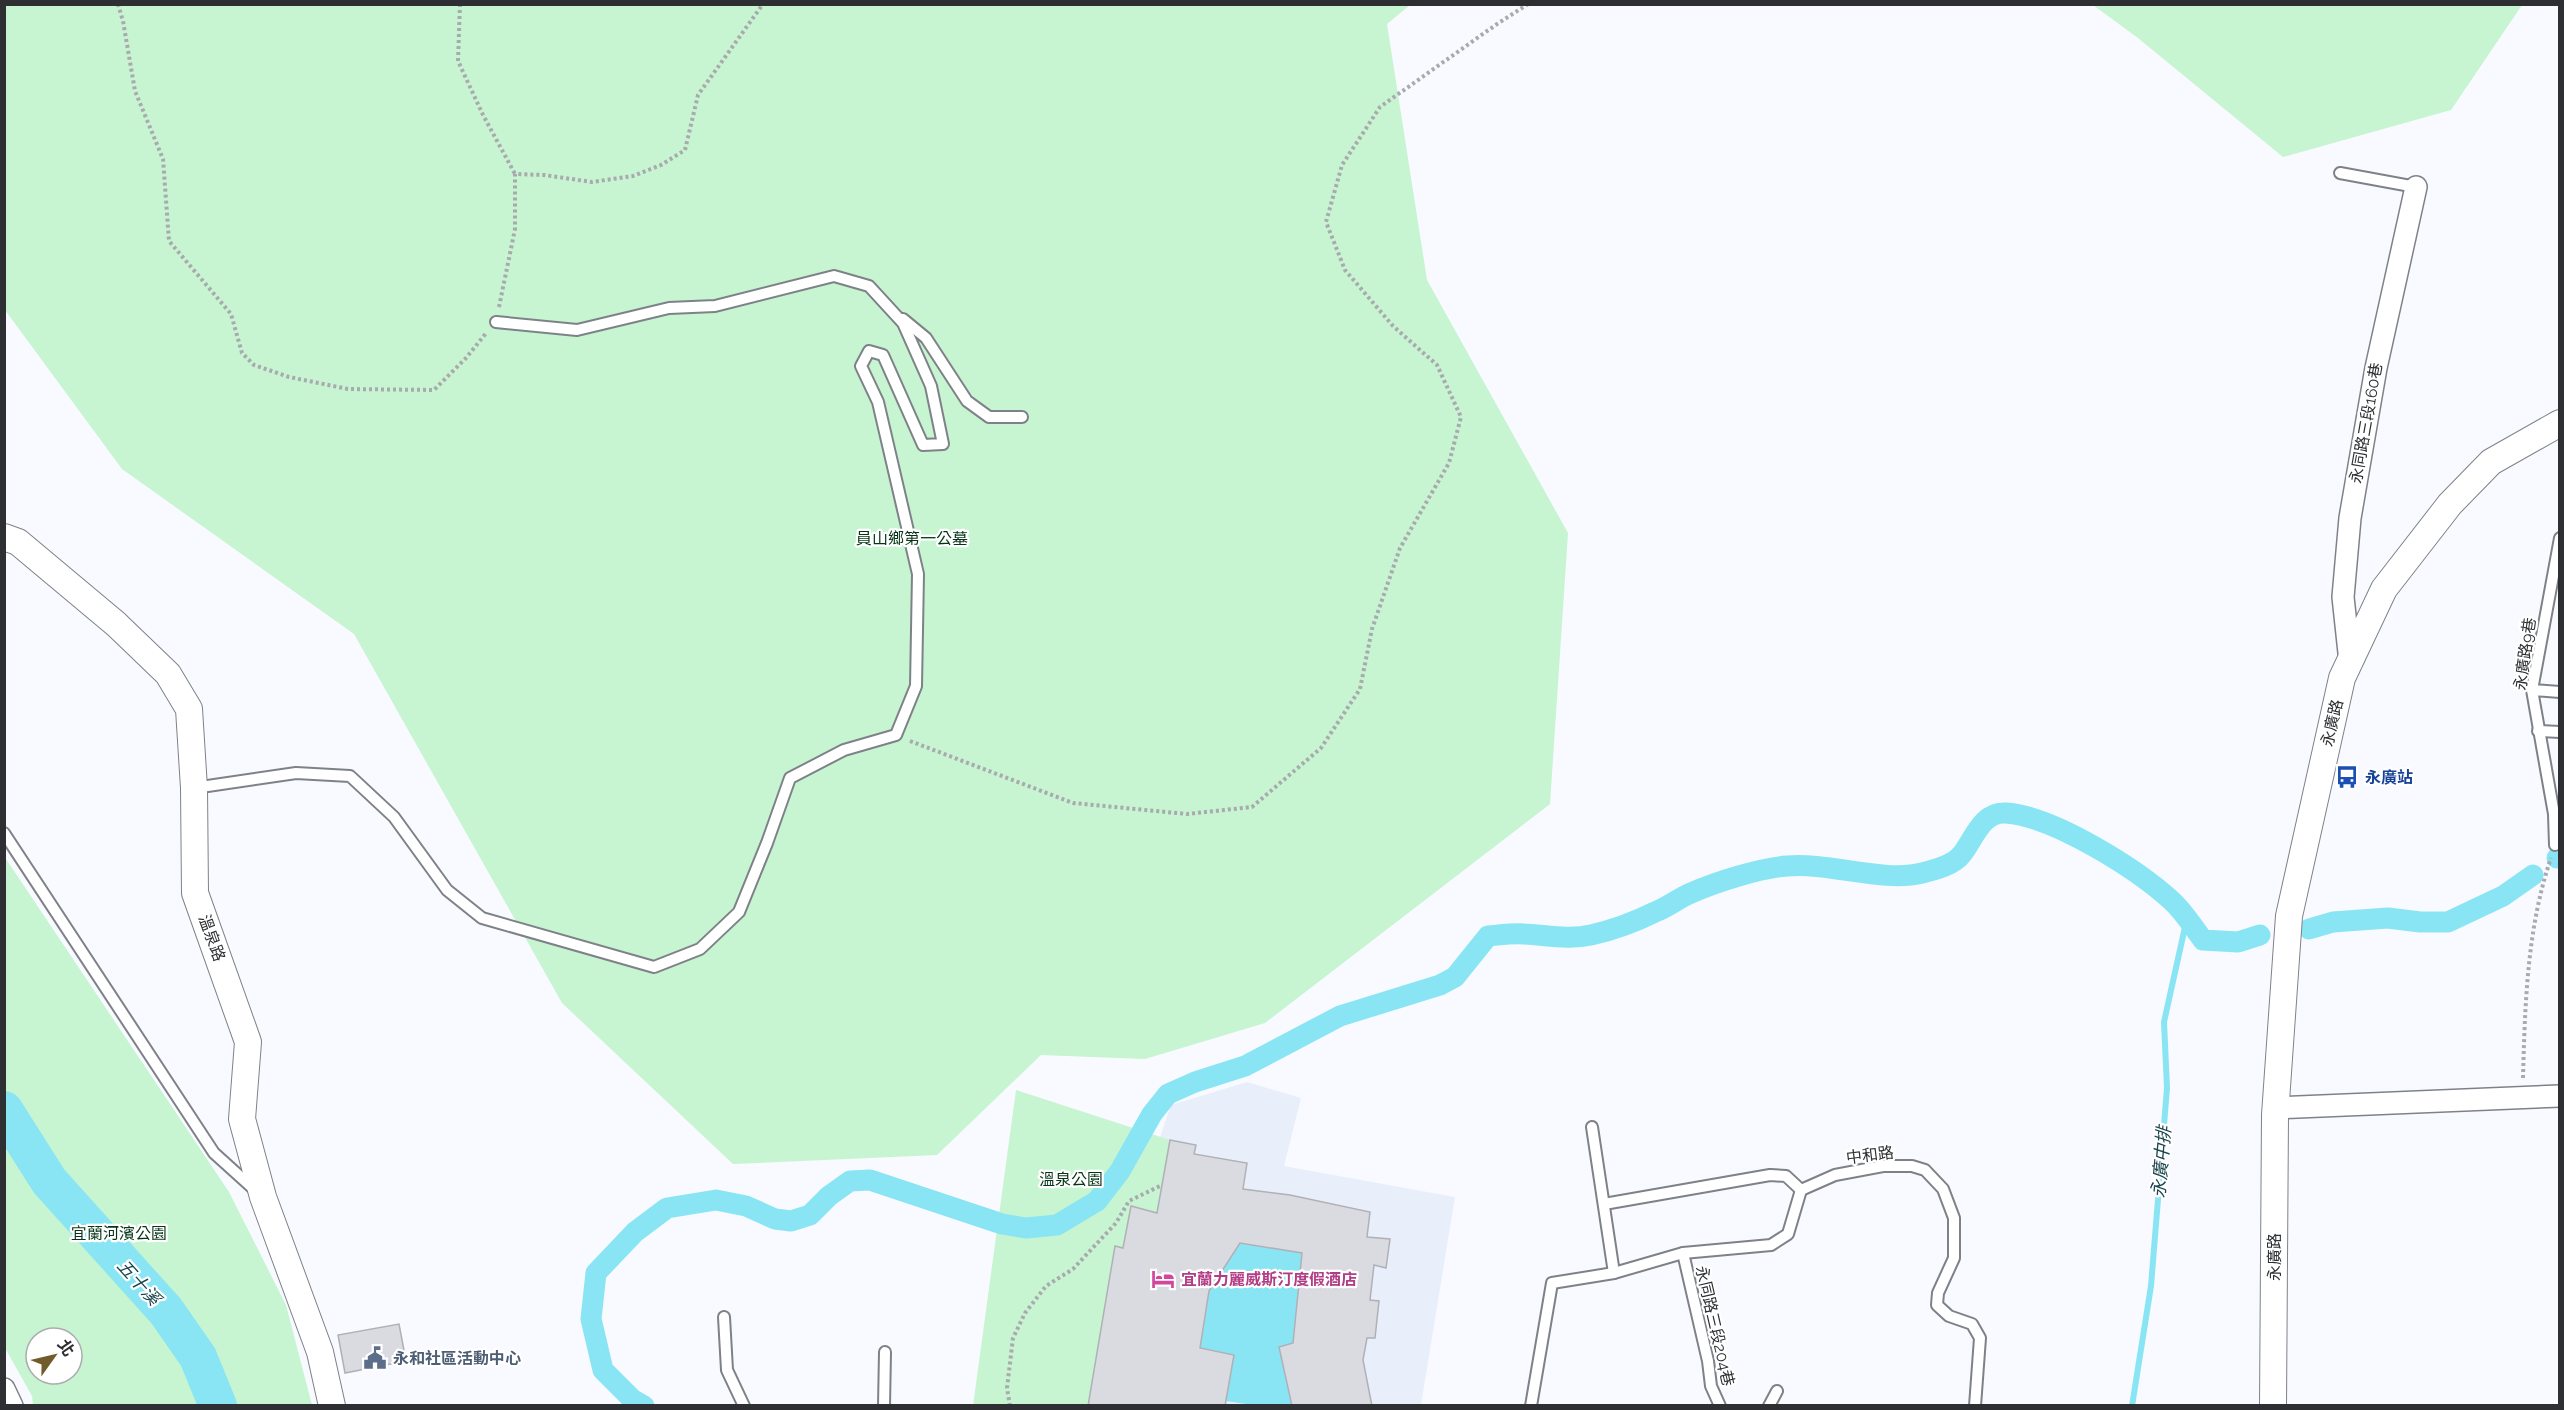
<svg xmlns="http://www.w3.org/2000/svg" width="2564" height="1410" viewBox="0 0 2564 1410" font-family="Raleway,'Noto Sans TC',sans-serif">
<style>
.built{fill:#e9effa}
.green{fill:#c7f4d1;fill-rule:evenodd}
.water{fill:#89e5f4}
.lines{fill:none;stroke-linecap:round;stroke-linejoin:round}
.stream{stroke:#89e5f4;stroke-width:6}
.canal{stroke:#89e5f4;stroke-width:21}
.river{stroke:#89e5f4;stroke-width:38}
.building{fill:#dadae1;stroke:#b0b0b7;stroke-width:1.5}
.service-casing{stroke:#7e8288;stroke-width:14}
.minor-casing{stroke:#7e8288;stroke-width:24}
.tertiary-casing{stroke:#7e8288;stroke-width:28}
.path{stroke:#a8aaae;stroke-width:4;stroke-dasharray:3 3;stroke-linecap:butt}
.service{stroke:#fff;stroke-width:10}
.minor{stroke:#fff;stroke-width:21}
.tertiary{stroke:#fff;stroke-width:26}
.labels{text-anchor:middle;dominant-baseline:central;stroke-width:4.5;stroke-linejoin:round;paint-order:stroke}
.street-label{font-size:16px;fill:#2d2f32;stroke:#fff}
.park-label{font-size:16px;fill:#053417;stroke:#fff}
.transit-label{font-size:16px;font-weight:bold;fill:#164399;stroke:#fff;text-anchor:start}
.hotel-label{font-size:16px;font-weight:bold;fill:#b23c85;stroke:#fff;text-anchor:start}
.service-label{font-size:16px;font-weight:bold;fill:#4e5e75;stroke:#fff;text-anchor:start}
.water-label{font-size:18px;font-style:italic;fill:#1b464c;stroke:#fff}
</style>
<rect width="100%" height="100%" fill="#f8faff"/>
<!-- built -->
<path class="built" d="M1247 1082 1301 1098 1284 1166 1455 1197 1421 1405 1088 1406 1129 1201 1147 1175 1171 1105Z"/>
<!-- green -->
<g class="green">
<path d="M4 5H1410L1387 24 1427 280 1568 533 1550 804 1265 1023 1145 1059 1041 1055 937 1155 733 1164 562 1003 354 634 122 469 5 310Z"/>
<path d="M2093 5H2522L2451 110 2283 157 2138 38Z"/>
<path d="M4 856 229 1192 286 1305 312 1405H33L32 1396 5 1348ZM36 1338H72V1374H36Z"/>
<path d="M1016 1090 1170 1140 1157 1213 1131 1206 1091 1405 973 1406Z"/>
</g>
<!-- water -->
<path class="water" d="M1240 1243 1302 1253 1293 1343 1279 1348 1292 1405H1253L1226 1401 1234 1355 1200 1348 1209 1291Z"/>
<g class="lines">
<!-- stream -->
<path class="stream" d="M2132 1406 2151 1286 2167 1088 2164 1022 2187 918"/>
<!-- canal -->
<g class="canal">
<path d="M2557 858H2560"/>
<path d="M2309 929 2333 922 2388 918 2420 922H2448L2503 896 2533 875"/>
<path d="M644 1406 632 1399 603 1370 591 1319 596 1273 635 1232 667 1208 716 1200 746 1206 775 1219 791 1221 810 1215 829 1196 850 1181 870 1180 1002 1224 1026 1228 1057 1225 1097 1201 1120 1171 1152 1114 1168 1094 1195 1082 1245 1066 1340 1016 1440 985 1455 977 1488 936C1500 935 1512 933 1524 934 1546 935 1569 940 1591 935 1613 930 1635 922 1655 912 1668 907 1679 898 1691 893 1716 882 1760 868 1787 866 1829 862 1884 883 1922 873 1935 870 1954 865 1962 854 1974 839 1982 811 2006 813 2053 816 2137 869 2172 901 2184 912 2193 927 2203 940L2238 942 2260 935"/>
</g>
<!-- river -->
<path class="river" d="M4 1110 49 1181 166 1311 198 1357 218 1406"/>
</g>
<!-- building -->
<g class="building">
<path d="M1170 1140 1196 1145 1194 1154 1247 1163 1243 1189 1290 1195 1370 1212 1367 1237 1390 1239 1386 1268 1374 1265 1370 1300 1379 1301 1375 1338H1367L1363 1360 1372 1406H1292L1279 1347 1293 1343 1302 1253 1240 1243 1209 1291 1200 1348 1234 1355 1225 1406H1088L1115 1246 1123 1248 1131 1206 1157 1213Z"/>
<path d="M399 1324 406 1361 345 1373 338 1335Z"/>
</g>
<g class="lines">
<!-- service casing -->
<g class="service-casing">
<g id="service">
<path d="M2340 173 2416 187"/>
<path d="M903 319 926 338 967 401 989 417H1022"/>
<path d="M2532 690 2560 692"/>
<path d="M2538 731 2560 732"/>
<path d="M194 788 296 773 350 776 394 817 447 890 482 918 654 967 700 949 739 912 767 843 790 778 844 750 896 735 916 686 918 574 878 402 861 366 869 351 883 355 923 445 943 444 931 386 903 323 869 286 834 276 715 306 669 308 577 330 496 322"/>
<path d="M4 833 214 1153 255 1190"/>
<path d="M2555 845 2554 814 2532 690 2560 538"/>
<path d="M1592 1127 1614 1273"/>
<path d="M1801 1190 1835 1175 1883 1166H1912L1925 1170 1943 1189 1954 1218V1258L1938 1293 1937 1305 1949 1316 1972 1324 1980 1338 1975 1406"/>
<path d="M1604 1204 1770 1175 1786 1176 1801 1190"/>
<path d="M1683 1253 1708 1361 1711 1386 1720 1406"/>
<path d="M724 1317 727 1370 744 1406"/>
<path d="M884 1406 885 1352"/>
<path d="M1531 1406 1552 1283 1614 1273 1683 1253 1771 1245 1788 1234 1801 1190"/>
<path d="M1769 1406 1777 1391"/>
</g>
</g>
<!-- minor casing -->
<g class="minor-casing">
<g id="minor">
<path d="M2350 662 2343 597 2350 518 2376 368 2416 187"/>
<path d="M2276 1108 2560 1096"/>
<path d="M4 1389 12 1406"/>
</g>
</g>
<!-- tertiary casing -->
<g class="tertiary-casing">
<g id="tertiary">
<path d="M4 537 18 542 116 624 168 674 189 709 194 788 195 893 248 1042 242 1119 263 1197 320 1352 332 1406"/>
<path d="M2273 1406 2275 1115 2289 916 2342 678 2384 589 2450 504 2491 462 2560 423"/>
</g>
</g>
<!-- path -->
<g class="path">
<path d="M118 4 123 21 135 91 163 159 169 241 231 314 242 353 254 365 289 377 348 389 434 390 466 358 487 332"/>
<path d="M460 4 458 61 483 115 515 174"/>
<path d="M499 307 515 229V174L544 175 592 182 633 176 661 165 685 150 698 95 763 4"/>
<path d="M910 741 1073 803 1187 814 1252 807 1321 748 1360 689 1372 629 1400 548 1449 463 1461 417 1437 365 1393 326 1345 270 1326 222 1342 165 1380 107 1497 24 1528 4"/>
<path d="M2523 1078C2525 1004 2527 928 2551 858"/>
<path d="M1010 1406 1007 1388 1013 1338 1025 1313 1046 1286 1073 1269 1116 1223 1129 1201 1162 1185"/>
</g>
<!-- service -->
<use href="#service" class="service"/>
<!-- minor -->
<use href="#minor" class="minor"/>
<!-- tertiary -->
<use href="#tertiary" class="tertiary"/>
</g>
<!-- icons -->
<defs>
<g id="bus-bare" transform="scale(1.8)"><path d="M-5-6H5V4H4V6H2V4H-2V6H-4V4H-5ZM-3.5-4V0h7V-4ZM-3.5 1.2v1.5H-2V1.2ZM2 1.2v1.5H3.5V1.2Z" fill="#1a4fb4" stroke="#fff" stroke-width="2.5" paint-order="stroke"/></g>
<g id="hotel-bare" transform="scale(1.8)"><path d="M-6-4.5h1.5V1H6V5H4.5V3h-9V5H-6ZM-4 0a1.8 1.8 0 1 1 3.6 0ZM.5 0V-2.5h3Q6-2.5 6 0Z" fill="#d1479c" stroke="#fff" stroke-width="2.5" paint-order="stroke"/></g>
<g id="civic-bare" transform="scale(1.8)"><path d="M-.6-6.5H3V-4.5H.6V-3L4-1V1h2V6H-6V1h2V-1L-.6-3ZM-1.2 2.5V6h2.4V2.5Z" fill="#5c6f8a" stroke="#fff" stroke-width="2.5" paint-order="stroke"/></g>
</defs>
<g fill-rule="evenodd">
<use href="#bus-bare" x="2347" y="777"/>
<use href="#hotel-bare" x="1163" y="1279"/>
<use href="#civic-bare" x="375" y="1358"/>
</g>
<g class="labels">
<!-- street labels -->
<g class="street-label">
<text transform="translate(2366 423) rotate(-80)">永同路三段160巷</text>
<text transform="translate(2525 654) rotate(-82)">永廣路9巷</text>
<text transform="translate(2332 723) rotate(-77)">永廣路</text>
<text transform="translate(212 938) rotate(70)">溫泉路</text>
<text transform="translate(1870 1155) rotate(-7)">中和路</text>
<text transform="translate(2274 1257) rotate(-90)">永廣路</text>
<text transform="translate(1715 1326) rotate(77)">永同路三段204巷</text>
</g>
<!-- park labels -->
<g class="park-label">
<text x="912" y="538">員山鄉第一公墓</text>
<text x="1071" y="1179">溫泉公園</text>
<text x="119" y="1233">宜蘭河濱公園</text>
</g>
<!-- transit labels -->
<g class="transit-label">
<text x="2365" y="777">永廣站</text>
</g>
<!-- hotel labels -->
<g class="hotel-label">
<text x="1181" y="1279">宜蘭力麗威斯汀度假酒店</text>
</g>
<!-- service labels -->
<g class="service-label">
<text x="393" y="1358">永和社區活動中心</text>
</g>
<!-- water labels -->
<g class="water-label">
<text transform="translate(2161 1162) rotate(-85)">永廣中排</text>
<text transform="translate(139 1282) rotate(48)">五十溪</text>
</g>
</g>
<!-- border -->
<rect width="2564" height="1410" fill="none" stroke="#2d2f32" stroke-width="12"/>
<!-- north arrow -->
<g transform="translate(54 1356) rotate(56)"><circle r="28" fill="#ffffff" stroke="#abacad" stroke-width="1.5"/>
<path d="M0-4.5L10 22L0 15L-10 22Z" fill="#715b2b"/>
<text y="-9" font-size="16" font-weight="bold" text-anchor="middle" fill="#2d2f32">北</text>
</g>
</svg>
